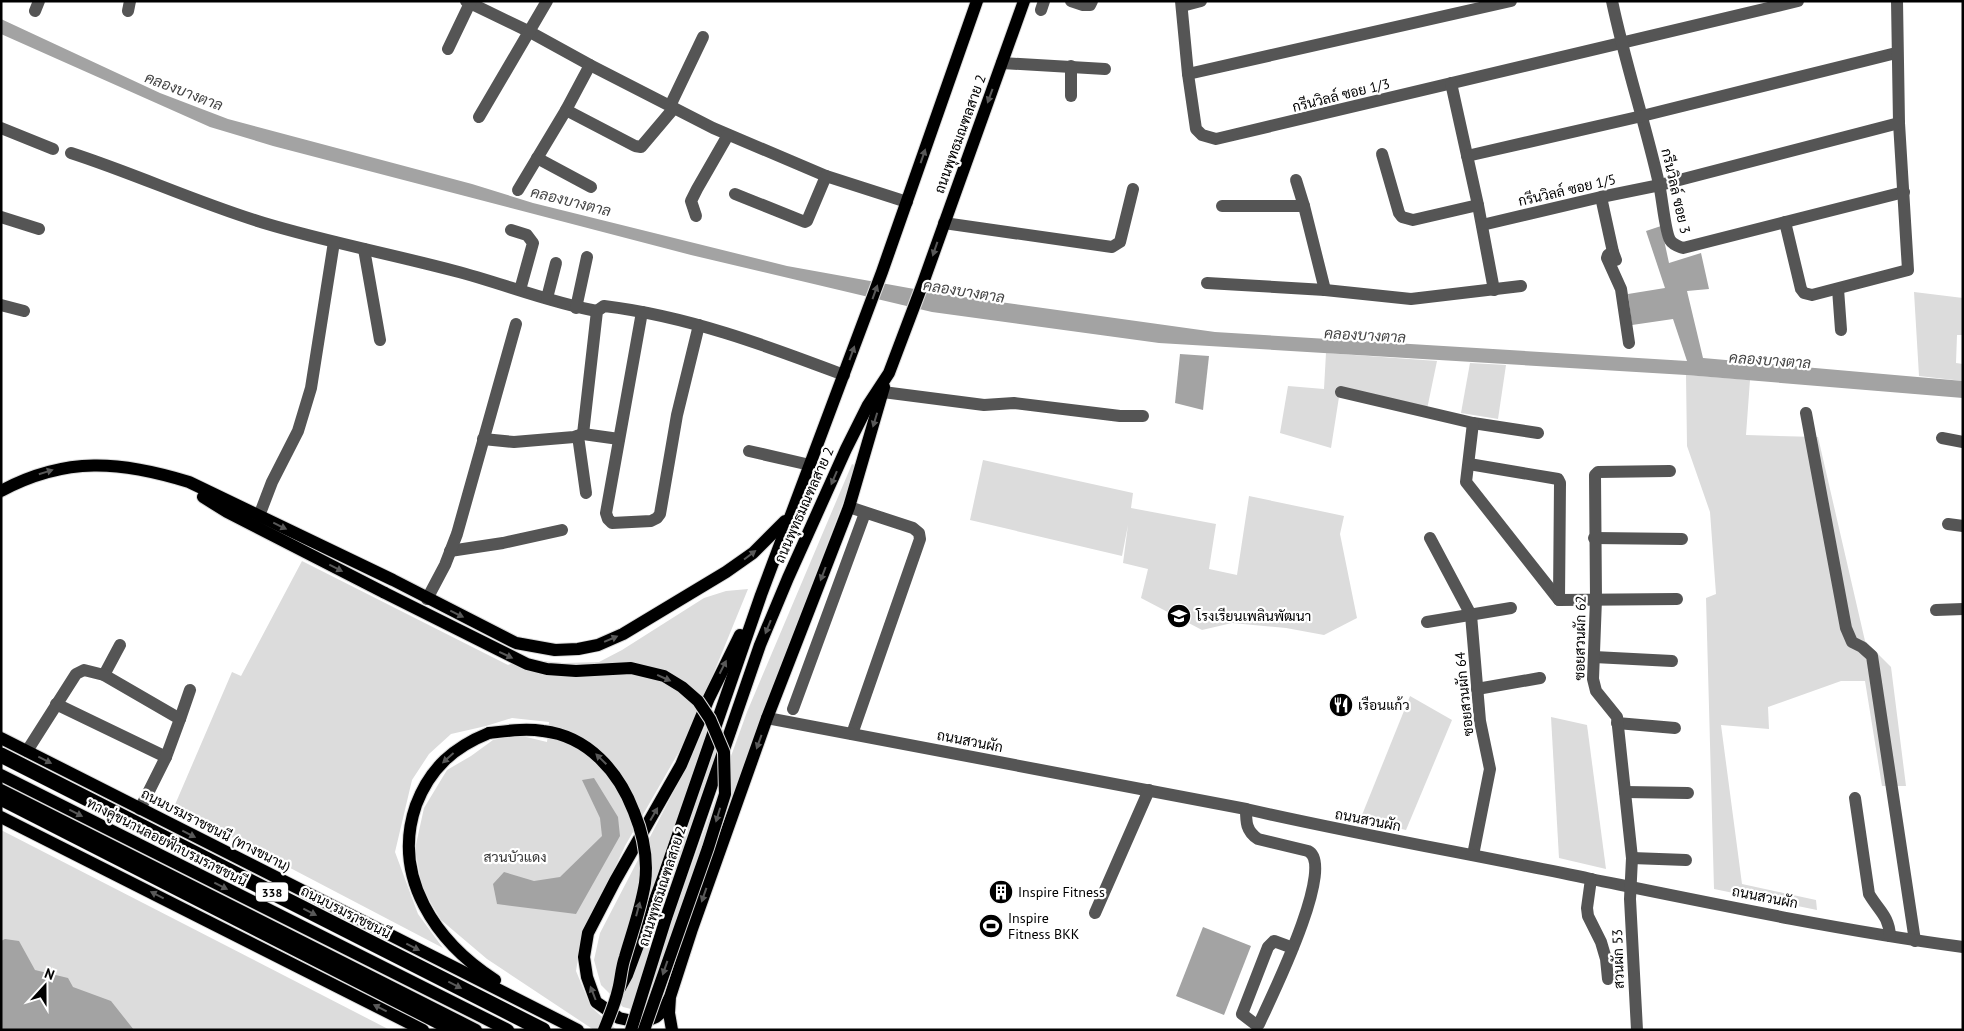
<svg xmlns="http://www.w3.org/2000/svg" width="1964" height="1031" viewBox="0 0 1964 1031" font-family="'PT Sans',Sarabun,sans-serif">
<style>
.green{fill:#dcdcdc}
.water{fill:#a3a3a3}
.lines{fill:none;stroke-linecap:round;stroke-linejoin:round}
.major-casing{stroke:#dbdbdb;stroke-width:14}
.highway-casing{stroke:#dbdbdb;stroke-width:16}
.minor{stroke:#555;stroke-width:12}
.major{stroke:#000;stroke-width:12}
.highway{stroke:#000;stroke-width:15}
.major-bridge-casing{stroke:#dbdbdb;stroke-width:14;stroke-linecap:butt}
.major-bridge{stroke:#000;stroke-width:12}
.oneway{fill:#595959}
.labels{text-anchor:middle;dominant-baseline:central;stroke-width:4.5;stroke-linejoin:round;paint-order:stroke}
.shield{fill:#fff;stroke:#4c4c4c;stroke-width:1}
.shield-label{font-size:12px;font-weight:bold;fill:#000}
.street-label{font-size:14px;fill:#000;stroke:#fff}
.poi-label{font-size:14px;fill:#000;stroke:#fff;text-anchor:start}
.park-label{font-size:14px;fill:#333;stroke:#fff}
.water-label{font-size:15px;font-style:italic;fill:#444;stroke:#fff}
</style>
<rect width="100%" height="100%" fill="#fff"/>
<!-- green -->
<g class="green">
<path d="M1914 292 1963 298V335H1957L1956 363 1963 364V381L1919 376Z"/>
<path d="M1326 353 1437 361 1426 414 1339 397 1331 448 1280 433 1288 386 1324 389Z"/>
<path d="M1470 363 1506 365 1498 419 1461 413Z"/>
<path d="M1686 375 1750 380 1746 435 1818 437 1865 641 1891 667 1906 786H1882L1865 681H1841L1768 707 1769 729 1721 725 1742 884 1816 900 1817 910 1714 889 1706 598 1716 594 1710 512 1687 446Z"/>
<path d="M983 460 1133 493 1131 508 1216 524 1209 569 1237 575 1249 496 1344 516 1340 534 1357 618 1324 635 1286 628 1232 623 1202 630 1141 598 1148 569 1123 563 1128 525 1122 556 970 520Z"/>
<path d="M852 464 857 466 750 747 659 1002 631 1009 623 1007 601 985 594 960 600 933 689 762 706 724 724 730 659 917 671 922 747 712Z"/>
<path d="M302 561 508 665 527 658 532 660 564 663 599 662 622 650 704 598 726 591 748 589 688 736 625 846 581 940 576 971 591 1007 617 1030H594L487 959 441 920 422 888 415 849 424 808 447 770 471 756 493 740 518 735 547 742 549 722 512 718 486 726 451 734 429 754 412 780 395 852 418 914 443 948 174 807 232 672 241 676Z"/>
<path d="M1410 696 1452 720 1406 830 1360 820Z"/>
<path d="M1551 717 1587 725 1606 869 1559 858Z"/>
<path d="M1 830 390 1030H1Z"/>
</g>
<!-- water -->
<g class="water">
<path d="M1 19 160 93 228 119 472 184 533 203 787 266 942 294 1215 332 1687 361 1673 319 1632 325 1628 294 1665 288 1646 231 1661 226 1669 263 1701 253 1709 289 1687 291 1703 358 1963 381V398L1686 375 1159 343 932 312 691 255 273 146 210 127 1 34Z"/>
<path d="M1180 354 1209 356 1203 410 1175 403Z"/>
<path d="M594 778 618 817 620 836 576 914 497 904 493 884 504 872 534 881 560 877 602 836 600 818 582 780Z"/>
<path d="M1203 927 1251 946 1224 1015 1176 996Z"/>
<path d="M5 939 19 941 35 970 68 978 73 987 111 1001 134 1030H1V941Z"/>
</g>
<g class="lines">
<!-- major casing -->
<g class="major-casing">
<g id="major">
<path d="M1 491C66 456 121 461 189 482L393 580 516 643 555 650 578 649 598 645 623 634 726 572 753 553 785 521"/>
<path d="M203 497 227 512 385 593"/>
<path d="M489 733C454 747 430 768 416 805 391 877 436 942 495 980"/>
<path d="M1 738 578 1030"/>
<path d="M1 775 508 1030"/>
<path d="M1 790 476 1030"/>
<path d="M1 817 423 1030"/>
<path d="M666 918 760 645 788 578 846 449 868 405 889 373 923 283 1024 1"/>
<path d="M620 988 627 975 663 878 761 595 882 272 977 1"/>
<path d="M669 999 663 1011 656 1017 642 1023 619 1018 596 1002 587 977 584 957 588 933 615 881 681 765 709 698 740 635"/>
<path d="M672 1030 669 1013 670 997 692 929 767 718 849 507 884 387"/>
</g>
</g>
<!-- highway casing -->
<g class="highway-casing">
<g id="highway">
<path d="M1 755 543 1030"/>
<path d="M1 798 455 1030"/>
</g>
</g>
<!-- minor -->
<g class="minor">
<path d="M466 1 530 32 590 65 713 128 826 176 907 202"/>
<path d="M1071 1 1083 5H1090L1092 1"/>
<path d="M1181 1 1188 74 1196 129 1202 135 1216 139 1798 1"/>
<path d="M1612 1C1625 63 1645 122 1659 184 1662 196 1665 232 1670 240 1673 245 1678 246 1683 248L1904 192"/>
<path d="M1182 6 1201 1"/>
<path d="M1041 10 1044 1"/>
<path d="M35 11 39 1"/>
<path d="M128 11 130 1"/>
<path d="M448 49 471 1"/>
<path d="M1002 63 1105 69"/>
<path d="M1071 66V96"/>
<path d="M1188 74 1511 1"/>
<path d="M1451 83 1478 205 1494 290"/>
<path d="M670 106 703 37"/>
<path d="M566 110 635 146 641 147 674 108"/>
<path d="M479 117 547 1"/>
<path d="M1 128 53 149"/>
<path d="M71 153C136 174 198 203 264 223 327 242 391 254 455 271 502 283 550 303 597 311"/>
<path d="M1382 154 1399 213 1402 217 1413 220 1478 205"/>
<path d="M1467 156 1642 116 1896 53"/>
<path d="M537 158 591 187"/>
<path d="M1296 180 1304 206"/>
<path d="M518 190 566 110 590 65"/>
<path d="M735 194 805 222 807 221 826 176"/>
<path d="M1601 197 1613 252 1616 260"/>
<path d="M1222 206H1304L1325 290"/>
<path d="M696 216 691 201 697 189 728 135"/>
<path d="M1 217 39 229"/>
<path d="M1785 222 1801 289 1804 293 1812 295 1908 270 1899 123 1897 1"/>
<path d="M944 223 1112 247 1120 242 1133 189"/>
<path d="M1482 225 1601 197 1660 185 1899 123"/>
<path d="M511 230 527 235 533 243 520 290"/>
<path d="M364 249 380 340"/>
<path d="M1613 252 1608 255 1607 258 1621 289 1629 343"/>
<path d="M1207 283 1325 290 1411 299 1521 286"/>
<path d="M1838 289 1841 330"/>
<path d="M547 298 556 263"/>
<path d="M1 305 24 311"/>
<path d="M576 308 587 257"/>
<path d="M642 312 606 513 608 519 612 523 651 521 657 518 660 514 677 415 699 325"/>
<path d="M883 392 984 405 1014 403 1120 416H1143"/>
<path d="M1341 392 1473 423 1538 433"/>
<path d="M1806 413 1846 628 1852 642 1862 647 1872 656 1915 941"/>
<path d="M1473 423 1466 482 1559 600 1677 599"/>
<path d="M583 434 597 311 604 306C687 316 765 345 844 375"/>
<path d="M578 436 586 493"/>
<path d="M1942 438 1963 442"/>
<path d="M483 439 514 442 574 437 583 434 619 439"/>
<path d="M749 451 810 465"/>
<path d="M1469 464 1558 479 1560 483 1559 600"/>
<path d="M849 507 913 528 919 533 920 539 852 734"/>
<path d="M259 516 272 482 298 431 311 388 334 242"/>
<path d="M1948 524 1963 526"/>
<path d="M1430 538 1471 615 1480 721 1490 769 1473 855"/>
<path d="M1594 538 1682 539"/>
<path d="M450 551 503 543 562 530"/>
<path d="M427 599 445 565 457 534 516 324"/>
<path d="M1936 610 1963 609"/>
<path d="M1427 622 1511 608"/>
<path d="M1594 657 1672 661"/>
<path d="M104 675 120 645"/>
<path d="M1477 689 1540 678"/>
<path d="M56 704 166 757"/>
<path d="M793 709 865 513"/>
<path d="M767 718 1246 809C1360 835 1476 855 1591 879 1714 904 1838 930 1963 947"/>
<path d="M180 719 190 690"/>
<path d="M1617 723 1675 728"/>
<path d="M27 751 76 674 84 670 104 675 180 719 166 757 140 809"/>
<path d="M1625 792 1688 793"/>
<path d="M1855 798 1869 894C1879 911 1889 916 1890 936"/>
<path d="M1246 809C1246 822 1246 831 1258 839L1308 851C1337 865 1270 1000 1259 1024H1255L1242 1014 1268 947 1274 941 1293 948"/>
<path d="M1632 858 1686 860"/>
<path d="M1591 879 1587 908 1588 916 1601 942 1606 959 1608 979"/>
<path d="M1095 913 1149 790"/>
<path d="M1637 1030 1630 899 1632 858 1617 717 1596 691 1593 679 1596 599 1595 475 1598 472 1670 471"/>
</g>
<!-- major -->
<use href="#major" class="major"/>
<!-- highway -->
<use href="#highway" class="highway"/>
<!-- major-bridge casing -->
<g class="major-bridge-casing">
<g id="major-bridge">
<path d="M385 593 527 664 547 669 576 671 631 668 664 676 682 687 698 701 710 719 724 752 725 794 708 848 644 1030"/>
<path d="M489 733C507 731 525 728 543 731 588 736 619 772 634 812 643 834 648 860 645 883 641 908 632 933 625 957 621 968 621 979 618 990 615 1004 609 1017 604 1030"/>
<path d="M631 1030 666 918"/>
</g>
</g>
<!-- major-bridge -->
<use href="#major-bridge" class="major-bridge"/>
</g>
<!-- one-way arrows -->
<defs><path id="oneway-solid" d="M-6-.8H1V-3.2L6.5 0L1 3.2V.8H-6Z" transform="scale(1.25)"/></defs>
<g class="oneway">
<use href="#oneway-solid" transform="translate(990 96) rotate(110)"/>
<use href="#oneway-solid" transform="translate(923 156) rotate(-71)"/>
<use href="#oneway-solid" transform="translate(935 249) rotate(109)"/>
<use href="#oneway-solid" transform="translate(875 292) rotate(-70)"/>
<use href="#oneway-solid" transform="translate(852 353) rotate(-70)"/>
<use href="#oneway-solid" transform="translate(875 420) rotate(107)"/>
<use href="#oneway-solid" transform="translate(46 472) rotate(-17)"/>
<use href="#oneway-solid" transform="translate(834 478) rotate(113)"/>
<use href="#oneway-solid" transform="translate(280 526) rotate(26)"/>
<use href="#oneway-solid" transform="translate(750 555) rotate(-37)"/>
<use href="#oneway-solid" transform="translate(336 568) rotate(27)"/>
<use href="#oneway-solid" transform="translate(823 574) rotate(111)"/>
<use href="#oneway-solid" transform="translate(457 614) rotate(26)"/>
<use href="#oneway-solid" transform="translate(768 627) rotate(112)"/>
<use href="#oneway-solid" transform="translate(611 639) rotate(-23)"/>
<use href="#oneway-solid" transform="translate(506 655) rotate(25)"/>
<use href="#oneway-solid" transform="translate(723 667) rotate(-63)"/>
<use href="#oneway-solid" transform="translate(664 678) rotate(24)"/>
<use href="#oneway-solid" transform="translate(759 742) rotate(110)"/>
<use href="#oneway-solid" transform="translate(448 758) rotate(138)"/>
<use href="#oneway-solid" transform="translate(601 759) rotate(-136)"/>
<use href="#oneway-solid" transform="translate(45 760) rotate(27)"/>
<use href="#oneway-solid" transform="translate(76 813) rotate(27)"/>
<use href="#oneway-solid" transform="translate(654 814) rotate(-60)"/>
<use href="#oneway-solid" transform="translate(718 815) rotate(107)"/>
<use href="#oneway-solid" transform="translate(189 834) rotate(27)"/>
<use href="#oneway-solid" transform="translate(221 886) rotate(27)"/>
<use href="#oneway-solid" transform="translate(157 895) rotate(-153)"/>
<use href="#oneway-solid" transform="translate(704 895) rotate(109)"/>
<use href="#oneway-solid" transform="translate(638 909) rotate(-75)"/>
<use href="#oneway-solid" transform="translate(310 912) rotate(27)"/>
<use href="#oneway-solid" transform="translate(413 947) rotate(27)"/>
<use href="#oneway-solid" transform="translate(665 968) rotate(109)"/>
<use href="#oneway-solid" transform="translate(455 985) rotate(27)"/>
<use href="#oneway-solid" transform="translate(593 993) rotate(-111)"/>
<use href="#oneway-solid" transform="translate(380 1008) rotate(-153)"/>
</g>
<!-- icons -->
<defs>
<g id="school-disc" transform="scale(1.25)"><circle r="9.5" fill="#000" stroke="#fff"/><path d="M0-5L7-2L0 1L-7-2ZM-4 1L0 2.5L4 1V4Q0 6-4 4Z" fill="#fff"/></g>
<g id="restaurant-disc" transform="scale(1.25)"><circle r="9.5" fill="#000" stroke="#fff"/><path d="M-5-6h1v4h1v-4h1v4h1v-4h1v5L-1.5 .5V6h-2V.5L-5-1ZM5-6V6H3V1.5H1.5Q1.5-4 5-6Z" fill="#fff"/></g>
<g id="building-disc" transform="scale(1.25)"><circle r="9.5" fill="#000" stroke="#fff"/><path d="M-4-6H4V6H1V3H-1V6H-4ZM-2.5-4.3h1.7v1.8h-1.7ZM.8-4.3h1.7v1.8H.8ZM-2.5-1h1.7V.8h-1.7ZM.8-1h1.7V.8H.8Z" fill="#fff"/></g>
<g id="stadium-disc" transform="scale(1.25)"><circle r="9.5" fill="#000" stroke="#fff"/><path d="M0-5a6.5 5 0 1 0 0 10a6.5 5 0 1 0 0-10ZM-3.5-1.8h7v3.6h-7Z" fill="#fff"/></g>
</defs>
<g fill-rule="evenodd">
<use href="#school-disc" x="1179" y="616"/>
<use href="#restaurant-disc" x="1341" y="705"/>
<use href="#building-disc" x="1001" y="892"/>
<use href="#stadium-disc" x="991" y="926"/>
</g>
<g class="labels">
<!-- shield labels -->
<rect class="shield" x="256" y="882.5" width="32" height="19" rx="4"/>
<g class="shield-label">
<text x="272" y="892">338</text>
</g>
<!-- street labels -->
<g class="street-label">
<text transform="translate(1341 95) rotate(-14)">กรีนวิลล์ ซอย 1/3</text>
<text transform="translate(960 134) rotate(-70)">ถนนพุทธมณฑลสาย 2</text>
<text transform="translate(1567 190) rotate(-13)">กรีนวิลล์ ซอย 1/5</text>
<text transform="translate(1676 191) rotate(77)">กรีนวิลล์ ซอย 3</text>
<text transform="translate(804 505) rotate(-66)">ถนนพุทธมณฑลสาย 2</text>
<text transform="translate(1580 638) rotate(-89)">ซอยสวนผัก 62</text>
<text transform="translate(1464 694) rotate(-96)">ซอยสวนผัก 64</text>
<text transform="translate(970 741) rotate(11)">ถนนสวนผัก</text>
<text transform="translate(1368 820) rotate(11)">ถนนสวนผัก</text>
<text transform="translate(216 830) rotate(27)">ถนนบรมราชชนนี (ทางขนาน)</text>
<text transform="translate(167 842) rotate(27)">ทางคู่ขนานลอยฟ้าบรมราชชนนี</text>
<text transform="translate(662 886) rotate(-72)">ถนนพุทธมณฑลสาย 2</text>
<text transform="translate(1765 897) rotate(11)">ถนนสวนผัก</text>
<text transform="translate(346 912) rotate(27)">ถนนบรมราชชนนี</text>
<text transform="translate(1618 959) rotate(-92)">สวนผัก 53</text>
</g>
<!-- poi labels -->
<g class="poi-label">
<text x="1196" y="616">โรงเรียนเพลินพัฒนา</text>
<text x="1358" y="705">เรือนแก้ว</text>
<text x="1018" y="892">Inspire Fitness</text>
<text x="1008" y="918">Inspire<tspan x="1008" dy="16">Fitness BKK</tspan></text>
</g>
<!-- park labels -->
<g class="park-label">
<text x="515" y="857">สวนบัวแดง</text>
</g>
<!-- water labels -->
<g class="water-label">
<text transform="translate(184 91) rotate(21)">คลองบางตาล</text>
<text transform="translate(571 201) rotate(14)">คลองบางตาล</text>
<text transform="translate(964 291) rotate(9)">คลองบางตาล</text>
<text transform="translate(1365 335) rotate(3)">คลองบางตาล</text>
<text transform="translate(1770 360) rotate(4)">คลองบางตาล</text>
</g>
</g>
<!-- border -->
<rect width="1964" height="1031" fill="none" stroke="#000000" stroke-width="5"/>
<!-- north arrow -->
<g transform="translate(45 986) rotate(21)" stroke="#ffffff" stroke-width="4" paint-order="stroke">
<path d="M0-4L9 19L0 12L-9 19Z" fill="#000000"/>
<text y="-8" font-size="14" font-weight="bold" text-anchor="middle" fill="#000000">N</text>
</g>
</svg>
